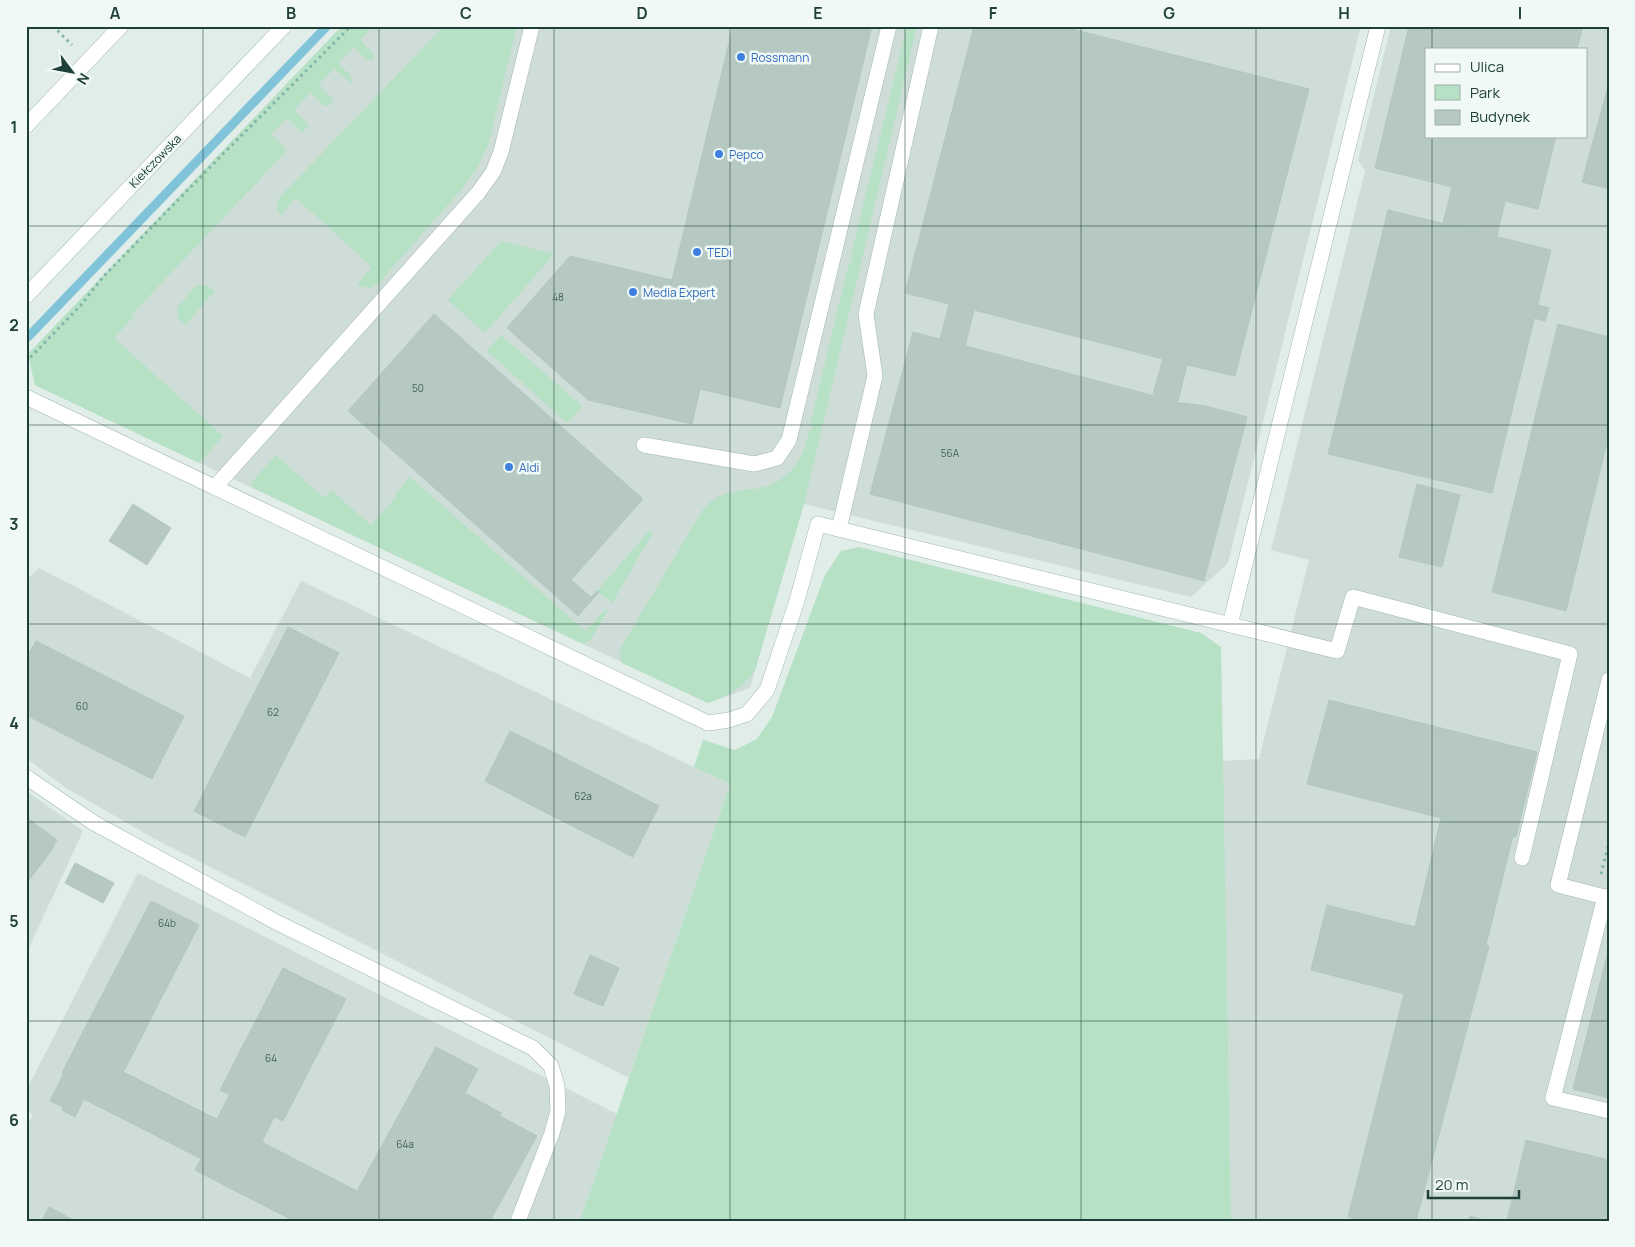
<svg xmlns="http://www.w3.org/2000/svg" width="1635" height="1247" viewBox="0 0 1635 1247" font-family="Manrope,sans-serif">
<style>
.built{fill:#ceddd7;fill-rule:evenodd}
.green{fill:#b6e1c5}
.lines{fill:none;stroke-linecap:round;stroke-linejoin:round}
.stream{stroke:#81c4d9;stroke-width:9}
.building{fill:#b5c8c2;stroke:#b2c7c0}
.service-casing{stroke:#a2b6b0;stroke-width:16}
.tertiary-casing{stroke:#a2b6b0;stroke-width:16}
.path{stroke:#7db5a8;stroke-width:3;stroke-dasharray:2.5 4;stroke-linecap:butt}
.service{stroke:#fff;stroke-width:15}
.tertiary{stroke:#fff;stroke-width:15}
.grid{fill:none;stroke:#1e4039;stroke-width:1;stroke-opacity:0.55}
.shop-dot{fill:#3f7fe0;stroke:#f1f9f6;stroke-width:2}
.labels{text-anchor:middle;dominant-baseline:central;stroke-width:5;stroke-linejoin:round;paint-order:stroke}
.number-label{font-size:10px;fill:#44625b}
.shop-label{font-size:12px;fill:#366cbe;stroke:#f1f9f6;text-anchor:start}
.street-label{font-size:12px;fill:#1e4039;stroke:#f1f9f6}
.neatline{fill:none;stroke:#1e4039;stroke-width:2}
.grid-label{font-size:16px;text-anchor:middle;font-weight:bold;fill:#1e4039}
</style>
<rect width="100%" height="100%" fill="#e0ede8"/>
<!-- built -->
<g class="built">
<path d="M342 26H1361L1228 563 1191 597 804 504 750 688 708 703 35 385 28 354Z"/>
<path d="M1391 26H1609V1221H1231L1222 761 1259 759 1309 560 1271 550 1365 171 1358 160ZM1426 49H1586V136H1426Z"/>
<path d="M39 568 250 678 301 581 730 784 629 1078 155 839 66 788 26 758V580Z"/>
<path d="M26 791 83 831 26 954Z"/>
<path d="M138 873 617 1114 580 1221H26V1129L33 1114 26 1111V1091Z"/>
</g>
<!-- green -->
<g class="green">
<path d="M342 26H374L360 40 375 56 373 60H367L354 47 338 63 351 76 353 82H350L334 69 318 85 333 100 330 105 326 106 323 105 310 93 294 110 309 125 303 132 299 130 287 118 271 134 284 147 285 153 132 314 134 316 114 338 223 436 199 463 35 385 28 354Z"/>
<path d="M444 26H517L489 142 478 167 461 190 378 284 370 288 362 287 357 284 372 267 296 198 281 215C276 209 275 205 279 198Z"/>
<path d="M907 26H917L804 504 755 670C743 688 728 696 708 703L622 663 620 652 623 644 702 511C707 505 713 499 720 496 731 491 743 490 755 489 790 483 802 462 809 430H812L813 426 810 425 849 263H852L853 260 850 259Z"/>
<path d="M501 241 554 254 485 333 448 300Z"/>
<path d="M198 285 208 286 215 291 185 325 178 318 177 308 194 288Z"/>
<path d="M501 335 582 406 567 423 487 351Z"/>
<path d="M276 455 324 498 331 490 371 525 397 496 395 494 410 477 585 631 606 609 608 610 591 639 583 644 253 488 251 483Z"/>
<path d="M650 530 652 531V534L612 603 597 591Z"/>
<path d="M859 547 1201 633 1221 647 1231 1221H580L730 784 694 767 703 740 735 750 757 739 772 717 825 575 841 551Z"/>
</g>
<g class="lines">
<!-- stream -->
<path class="stream" d="M28 337 327 26"/>
</g>
<!-- building -->
<g class="building">
<path d="M733 26H872L780 408 700 389 692 424 588 400 507 328 570 256 672 280Z"/>
<path d="M974 26H1060L1309 89 1235 376 1187 365 1178 401 1153 394 1163 359 974 310 965 346 940 340 949 304 905 293Z"/>
<path d="M1409 26H1583L1577 49H1426V136H1556L1538 209 1505 201 1497 236 1443 223 1452 187 1375 168Z"/>
<path d="M1609 83V189L1582 182Z"/>
<path d="M1388 210 1551 250 1492 493 1328 454Z"/>
<path d="M1538 305 1549 308 1545 321 1534 318Z"/>
<path d="M434 314 643 499 571 580 591 597 597 591 599 592 578 616 375 435 381 402 432 344 420 330Z"/>
<path d="M1558 324 1609 337V434L1566 611 1492 592Z"/>
<path d="M420 330 432 344 381 402 375 435 348 411Z"/>
<path d="M913 332 1181 403 1206 406 1247 417 1204 581 870 494Z"/>
<path d="M1417 484 1460 495 1442 567 1399 557Z"/>
<path d="M133 504 171 528 147 565 109 541Z"/>
<path d="M288 627 339 653 245 837 194 811Z"/>
<path d="M36 641 184 716 152 779 26 715V659Z"/>
<path d="M1329 700 1537 752 1516 837 1307 784Z"/>
<path d="M510 731 557 754 531 805 485 781Z"/>
<path d="M557 754 659 806 633 857 531 805Z"/>
<path d="M26 817 57 840 53 846 26 826Z"/>
<path d="M1441 818 1513 836 1486 945 1489 946 1416 1221H1363L1348 1217 1404 994 1311 970 1327 905 1415 927Z"/>
<path d="M26 826 54 847 26 884Z"/>
<path d="M75 863 114 883 103 903 65 883Z"/>
<path d="M151 901 199 925 124 1071 94 1057 106 1034 87 1024Z"/>
<path d="M1609 948V1098L1573 1089Z"/>
<path d="M590 955 619 968 603 1006 574 994Z"/>
<path d="M283 968 346 999 283 1121 220 1090Z"/>
<path d="M87 1024 106 1034 94 1057 248 1135 229 1173 84 1099 75 1117 62 1110 63 1107 50 1101 64 1073H62Z"/>
<path d="M436 1047 478 1069 395 1221H323L319 1219 317 1221H294L224 1185 248 1135 357 1191Z"/>
<path d="M465 1093 501 1113 442 1221H395Z"/>
<path d="M230 1094 274 1117 262 1142 217 1119Z"/>
<path d="M500 1116 537 1136 490 1221H442Z"/>
<path d="M1526 1140 1609 1160V1221H1507Z"/>
<path d="M201 1159 229 1173 224 1185 195 1170Z"/>
<path d="M49 1207 75 1221H42Z"/>
<path d="M1470 1216 1488 1221H1468Z"/>
</g>
<g class="lines">
<!-- service casing -->
<g class="service-casing">
<g id="service">
<path d="M26 126 121 26"/>
<path d="M26 397 708 723 729 720 747 714 767 690 796 604 818 524 1337 651 1353 597 1570 654 1522 858"/>
<path d="M644 445 754 464 777 458 789 440 889 26"/>
<path d="M215 487 478 193 493 172 501 152 532 26"/>
<path d="M839 529 875 376 866 314 931 26"/>
<path d="M1230 625 1378 26"/>
<path d="M26 777 94 823 276 922 533 1048 551 1066 557 1086 558 1111 552 1133 518 1221"/>
<path d="M1605 897 1558 885 1609 680"/>
<path d="M1609 898 1605 897 1553 1098 1609 1111"/>
</g>
</g>
<!-- tertiary casing -->
<g class="tertiary-casing">
<path id="tertiary" d="M26 296 284 26"/>
</g>
<!-- path -->
<g class="path">
<path d="M53 26 72 45"/>
<path d="M26 362 81 305 103 277 222 155 351 26"/>
<path d="M1601 874 1609 843"/>
</g>
<!-- service -->
<use href="#service" class="service"/>
<!-- tertiary -->
<use href="#tertiary" class="tertiary"/>
</g>
<!-- grid -->
<path class="grid" d="M203 26V1221M379 26V1221M554 26V1221M730 26V1221M905 26V1221M1081 26V1221M1256 26V1221M1432 26V49M1432 136V1221M26 226H1609M26 425H1609M26 624H1609M26 822H1609M26 1021H1609"/>
<!-- markers -->
<g class="shop-dot">
<circle cx="741" cy="57" r="5"/>
<circle cx="719" cy="154" r="5"/>
<circle cx="697" cy="252" r="5"/>
<circle cx="633" cy="292" r="5"/>
<circle cx="509" cy="467" r="5"/>
</g>
<g class="labels">
<!-- number labels -->
<g class="number-label">
<text x="558" y="297">48</text>
<text x="418" y="388">50</text>
<text x="950" y="453">56A</text>
<text x="82" y="706">60</text>
<text x="273" y="712">62</text>
<text x="583" y="796">62a</text>
<text x="167" y="923">64b</text>
<text x="271" y="1058">64</text>
<text x="405" y="1144">64a</text>
</g>
<!-- shop labels -->
<g class="shop-label">
<text x="751" y="57">Rossmann</text>
<text x="729" y="154">Pepco</text>
<text x="707" y="252">TEDi</text>
<text x="643" y="292">Media Expert</text>
<text x="519" y="467">Aldi</text>
</g>
<!-- street labels -->
<g class="street-label">
<text transform="translate(155 161) rotate(-46)">Kiełczowska</text>
</g>
</g>
<!-- border -->
<rect width="1635" height="1247" fill="none" stroke="#f1f9f6" stroke-width="55"/>
<!-- legend -->
<rect x="1425" y="48" width="162" height="90" fill="#f1f9f6" stroke="#9dafaa"/>
<rect x="1435" y="64" width="25" height="8" fill="#ffffff" stroke="#9dafaa"/>
<text x="1470" y="72" font-size="15" fill="#1e4039">Ulica</text>
<rect x="1435" y="85" width="25" height="15" fill="#b6e1c5" stroke="#9dafaa"/>
<text x="1470" y="98" font-size="15" fill="#1e4039">Park</text>
<rect x="1435" y="110" width="25" height="15" fill="#b5c8c2" stroke="#9dafaa"/>
<text x="1470" y="122" font-size="15" fill="#1e4039">Budynek</text>
<!-- north arrow -->
<g transform="translate(72 72) rotate(122)" stroke="#f1f9f6" stroke-width="4" paint-order="stroke">
<path d="M0-4L9 19L0 12L-9 19Z" fill="#1e4039"/>
<text y="-8" font-size="14" font-weight="bold" text-anchor="middle" fill="#1e4039">N</text>
</g>
<!-- scale -->
<path d="M1428 1190v8h91v-8" fill="none" stroke="#1e4039" stroke-width="2.5"/>
<text x="1435" y="1190" font-size="15" fill="#1e4039" stroke="#f1f9f6" stroke-width="4" paint-order="stroke">20 m</text>
<rect x="28" y="28" width="1580" height="1192" class="neatline"/>
<g class="grid-label">
<text x="115" y="19">A</text>
<text x="291" y="19">B</text>
<text x="466" y="19">C</text>
<text x="642" y="19">D</text>
<text x="818" y="19">E</text>
<text x="993" y="19">F</text>
<text x="1169" y="19">G</text>
<text x="1344" y="19">H</text>
<text x="1520" y="19">I</text>
<text x="14" y="133">1</text>
<text x="14" y="331">2</text>
<text x="14" y="530">3</text>
<text x="14" y="729">4</text>
<text x="14" y="927">5</text>
<text x="14" y="1126">6</text>
</g>
</svg>
